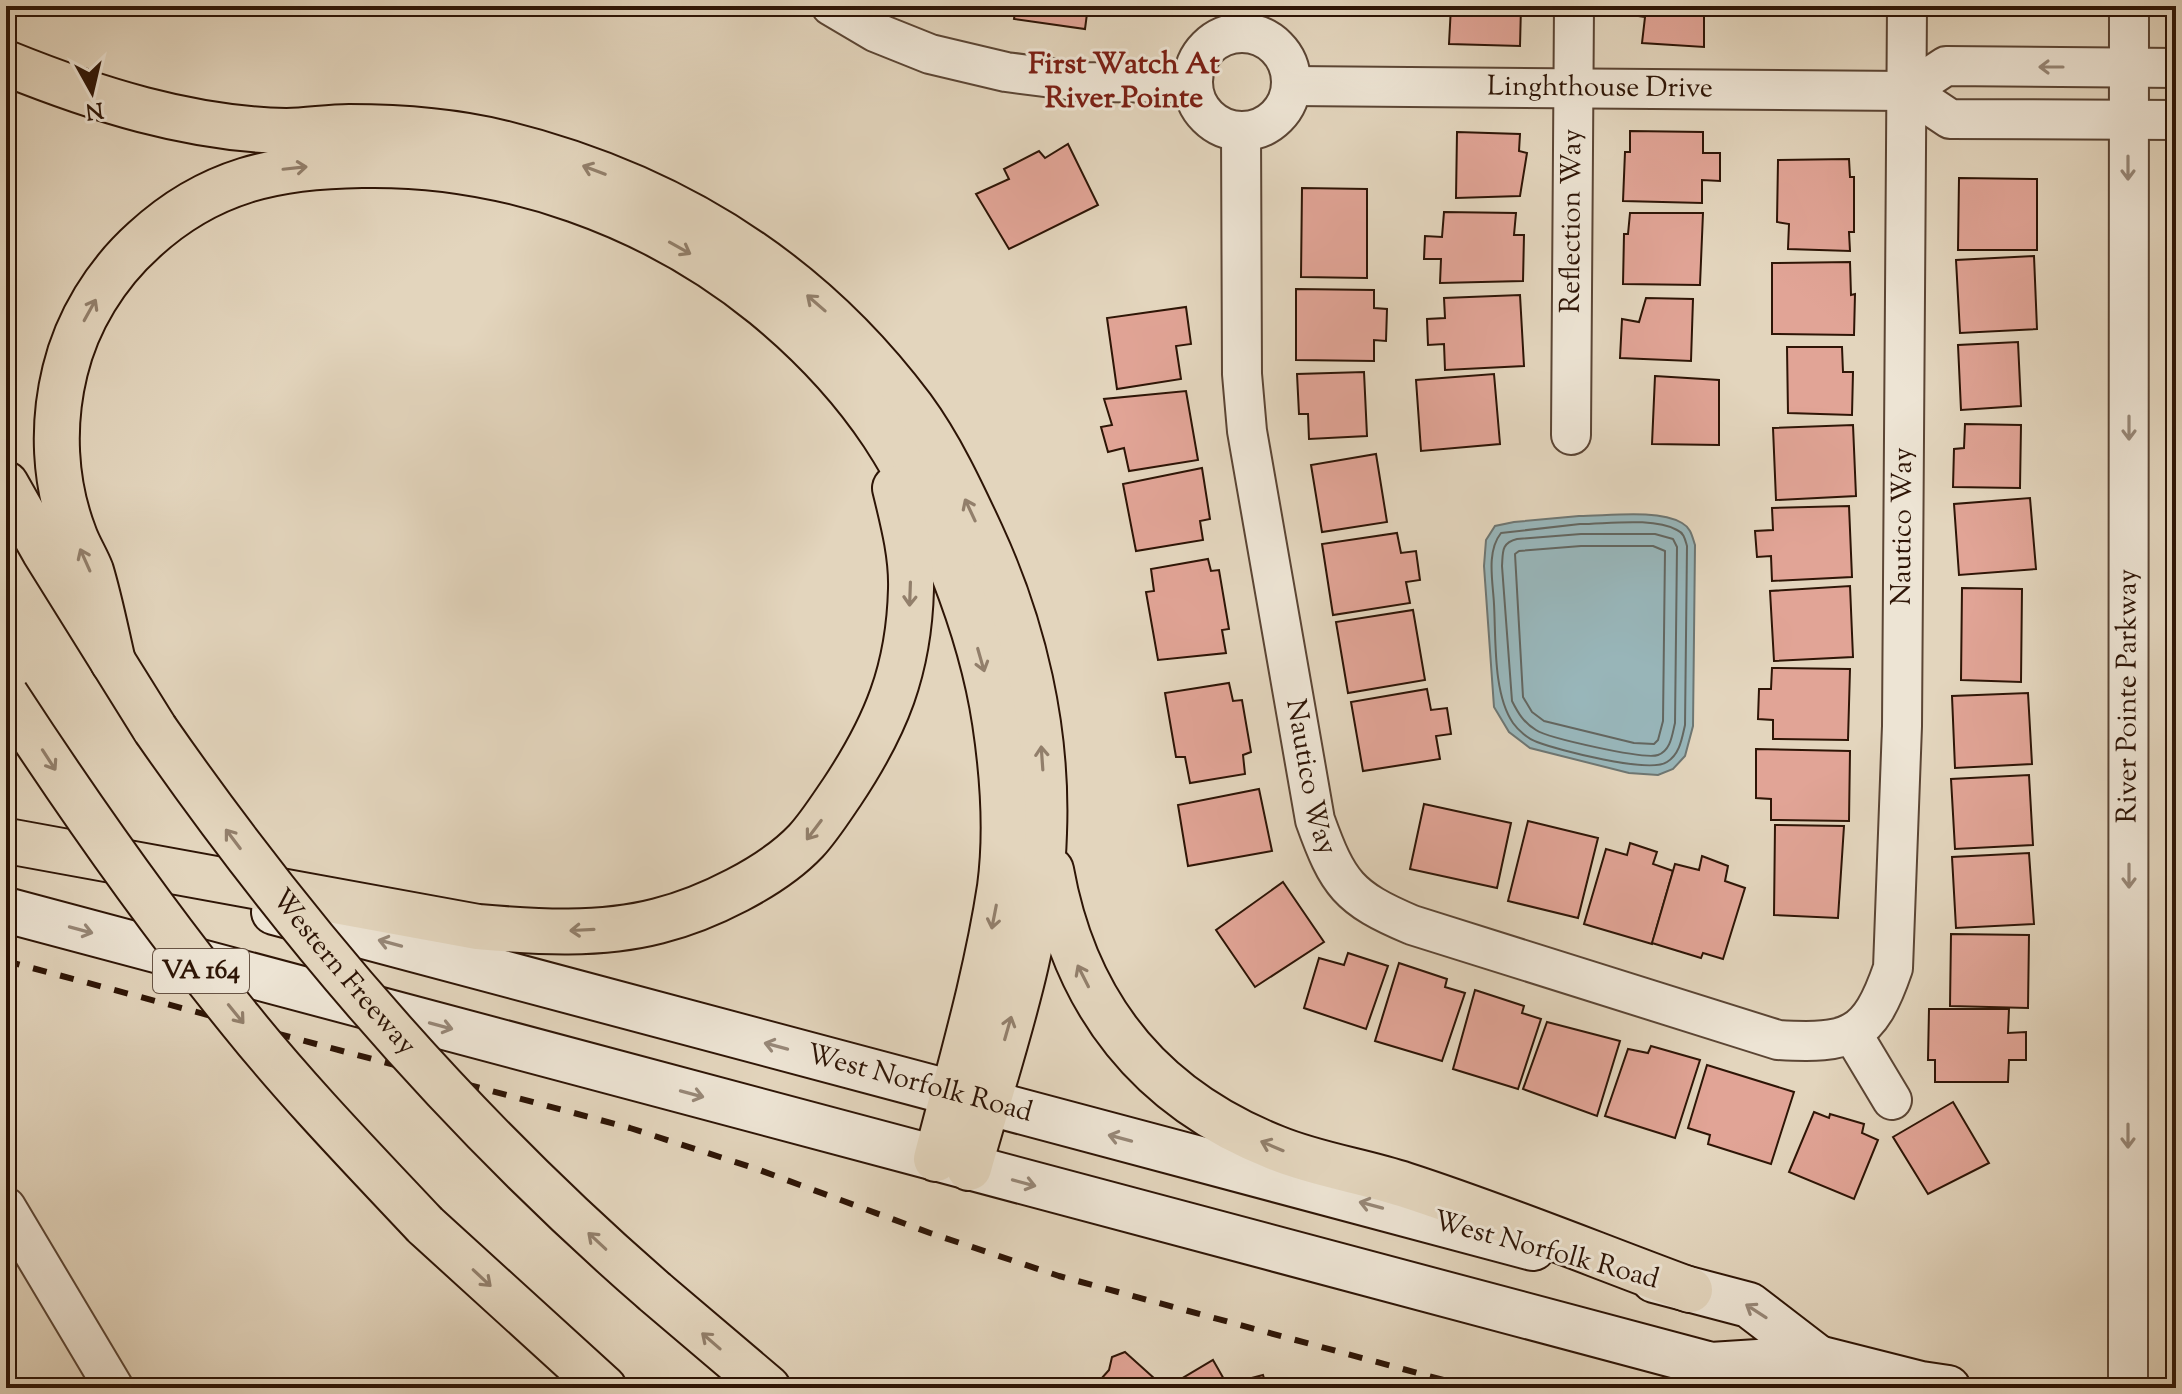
<svg xmlns="http://www.w3.org/2000/svg" width="2182" height="1394" viewBox="0 0 2182 1394" font-family="'Sorts Mill Goudy',serif">
<style>
.water{fill:#98b6ba;stroke:#6e7672;stroke-width:2}
.lines{fill:none;stroke-linecap:round;stroke-linejoin:round}
.shore{stroke:#636660;stroke-width:2}
.building{fill:#e1a496;stroke:#2e1506;stroke-width:2}
.street-casing{stroke:#5b4534;stroke-width:42}
.secondary-casing{stroke:#2e1506;stroke-width:48}
.highway-casing{stroke:#2e1506;stroke-width:48}
.street{stroke:#ede4d4;stroke-width:38}
.secondary{stroke:#ede4d4;stroke-width:44}
.highway{stroke:#e3d5bd;stroke-width:44}
.rail{stroke:#2e1506;stroke-width:6;stroke-dasharray:14 14;stroke-linecap:butt}
.highway-bridge-casing{stroke:#2e1506;stroke-width:48;stroke-linecap:butt}
.highway-bridge{stroke:#e3d5bd;stroke-width:44}
.oneway{stroke:#978777}
.oneway2{stroke:#927f6b}
.labels{text-anchor:middle;dominant-baseline:central;stroke-width:6;stroke-linejoin:round;paint-order:stroke}
.shield{fill:#ede4d4;stroke:#675344;stroke-width:2}
.shield-label{font-size:26px;font-weight:bold;fill:#2e1506}
.street-label{font-size:28px;fill:#2e1506;stroke:#ede4d4}
.neighbourhood-label{font-size:30px;font-weight:bold;fill:#7a1f14;stroke:#ede4d4}
</style>
<rect width="100%" height="100%" fill="#e3d5bd"/>
<filter id="stains"><feTurbulence type="fractalNoise" baseFrequency=".0025" numOctaves="4"/><feColorMatrix values="0 0 0 0 .2 0 0 0 0 .09 0 0 0 0 .02 0 0 0 .5 -.17"/></filter>
<radialGradient id="worn" r=".72"><stop offset=".6" stop-color="#630" stop-opacity="0"/><stop offset="1" stop-color="#630" stop-opacity=".3"/></radialGradient>
<!-- water -->
<path class="water" d="M1579 516C1608 516 1658 509 1682 523 1691 528 1692 536 1695 545L1693 726 1685 756 1673 769 1658 775 1629 773 1530 748 1509 732 1494 707 1484 566 1486 540 1495 526 1514 522Z"/>
<g class="lines">
<!-- shore -->
<g class="shore">
<path d="M1580 524C1607 524 1653 517 1677 530 1684 533 1685 539 1687 546L1685 725C1682 738 1680 754 1667 762 1650 774 1558 750 1537 742 1528 739 1518 730 1513 723 1493 694 1496 640 1494 604 1493 582 1486 552 1501 533Z"/>
<path d="M1581 534H1655L1673 539 1677 547 1675 723C1672 735 1671 750 1658 755 1645 760 1548 738 1536 730 1524 723 1518 713 1512 701L1502 566C1503 552 1501 543 1517 539Z"/>
<path d="M1581 546H1653L1665 551 1663 721 1658 740 1654 744 1634 743 1544 721 1532 712 1523 697 1515 554 1519 551Z"/>
</g>
</g>
<!-- building -->
<g class="building">
<path d="M1016 6H1088L1085 29 1014 19Z"/>
<path d="M1451 6H1521L1520 46 1449 44Z"/>
<path d="M1624 6H1704V47L1642 43 1645 17 1624 14Z"/>
<path d="M1789 6H1855V11L1789 15Z"/>
<path d="M1630 131 1703 132V153H1720V181L1702 180V203L1623 201 1625 152H1630Z"/>
<path d="M1457 132 1520 134 1519 151 1527 153 1520 196 1456 198Z"/>
<path d="M1068 144 1098 205 1009 249 976 194 1009 179 1004 169 1039 151 1045 158Z"/>
<path d="M1849 159 1850 177H1854V232H1849L1850 251 1788 249 1789 224 1777 222 1778 160Z"/>
<path d="M1959 178 2037 179V250H1958Z"/>
<path d="M1302 188 1367 189V278L1301 277Z"/>
<path d="M1444 212 1516 213 1514 235H1524L1523 281 1440 283 1441 259H1424L1425 236 1442 237Z"/>
<path d="M1630 213H1703L1700 285 1623 284 1624 234H1628Z"/>
<path d="M2034 256 2037 329 1960 333 1956 260Z"/>
<path d="M1850 262 1851 295 1855 294 1854 335 1772 334V263Z"/>
<path d="M1296 289 1374 290V308L1387 309 1386 341 1374 340V361L1296 360Z"/>
<path d="M1520 295 1524 366 1445 370 1444 344 1428 345 1427 319 1445 318 1444 298Z"/>
<path d="M1646 298 1693 299 1691 361 1620 358 1622 319 1639 322Z"/>
<path d="M1186 307 1191 344 1176 346 1181 379 1117 389 1107 318Z"/>
<path d="M2018 342 2021 406 1961 410 1958 345Z"/>
<path d="M1787 347H1842L1843 372H1853L1852 415 1788 413Z"/>
<path d="M1364 372 1367 436 1309 439 1308 414H1299L1297 374Z"/>
<path d="M1494 374 1500 444 1421 451 1416 380Z"/>
<path d="M1655 376 1719 380V445L1652 444Z"/>
<path d="M1186 391 1198 460 1129 471 1124 448 1108 452 1101 427 1112 425 1104 399Z"/>
<path d="M1965 424 2021 425 2020 488 1953 487 1954 449 1964 448Z"/>
<path d="M1853 425 1856 496 1776 500 1773 428Z"/>
<path d="M1376 454 1387 522 1322 532 1311 465Z"/>
<path d="M1202 468 1210 519 1200 521 1203 540 1136 551 1123 484Z"/>
<path d="M2030 498 2036 569 1959 575 1954 504Z"/>
<path d="M1849 506 1852 577 1772 581 1771 556 1757 557 1755 531 1773 530 1772 508Z"/>
<path d="M1397 533 1401 553 1416 551 1420 580 1406 582 1410 603 1333 615 1322 544Z"/>
<path d="M1208 559 1211 571 1219 570 1229 629 1222 630 1226 653 1158 660 1146 592 1154 591 1151 569Z"/>
<path d="M1850 586 1853 657 1774 661 1770 591Z"/>
<path d="M1962 588 2022 589 2021 682 1961 680Z"/>
<path d="M1413 610 1425 680 1348 693 1336 622Z"/>
<path d="M1772 668 1850 669 1848 740 1773 739V720L1758 719 1759 689H1771Z"/>
<path d="M1229 683 1233 701 1242 700 1251 752 1243 755 1245 774 1190 783 1185 757H1176L1165 693Z"/>
<path d="M1427 689 1431 710 1447 708 1451 734 1436 736 1440 759 1363 771 1351 702Z"/>
<path d="M2028 693 2032 764 1955 768 1952 696Z"/>
<path d="M1756 749 1850 751 1849 821 1771 820V799L1756 798Z"/>
<path d="M2029 775 2033 845 1955 849 1951 779Z"/>
<path d="M1259 789 1272 851 1188 866 1178 805Z"/>
<path d="M1424 804 1511 823 1497 888 1410 869Z"/>
<path d="M1528 821 1598 838 1578 918 1508 901Z"/>
<path d="M1775 825 1844 826 1838 918 1774 915Z"/>
<path d="M1630 843 1657 852 1653 864 1673 871 1652 944 1584 924 1606 849 1627 855Z"/>
<path d="M2029 853 2034 924 1956 928 1952 857Z"/>
<path d="M1702 856 1728 866 1725 881 1745 888 1723 959 1703 953 1701 958 1652 943 1675 864 1699 870Z"/>
<path d="M1283 882 1324 942 1255 987 1216 930Z"/>
<path d="M1951 934 2029 935 2028 1008 1950 1006Z"/>
<path d="M1348 953 1388 966 1366 1029 1304 1008 1319 958 1344 965Z"/>
<path d="M1399 963 1447 979 1445 987 1465 993 1442 1061 1375 1041Z"/>
<path d="M1475 990 1524 1006 1522 1013 1541 1019 1518 1089 1453 1069Z"/>
<path d="M1929 1009H2009L2008 1033 2026 1032V1060H2009L2008 1082H1935V1060H1928Z"/>
<path d="M1547 1022 1620 1041 1597 1116 1523 1089Z"/>
<path d="M1651 1046 1700 1060 1675 1138 1605 1116 1628 1049 1648 1053Z"/>
<path d="M1707 1065 1794 1092 1771 1164 1708 1144 1710 1135 1688 1128Z"/>
<path d="M1953 1102 1989 1163 1928 1194 1893 1137Z"/>
<path d="M1814 1112 1829 1118 1830 1114 1864 1124 1862 1133 1878 1140 1854 1199 1789 1172Z"/>
<path d="M1125 1352 1165 1388H1093L1109 1370 1112 1357Z"/>
<path d="M1213 1360 1229 1388H1179L1176 1382Z"/>
<path d="M1263 1375 1267 1388H1246L1244 1380Z"/>
</g>
<g class="lines">
<!-- street casing -->
<g class="street-casing">
<g id="street">
<path d="M831 6 875 32 930 54 1006 72 1084 82 1193 83"/>
<circle cx="1242" cy="82" r="49"/>
<path id="s1" d="M1292 86 1908 91 1950 119 2176 120"/>
<path d="M1908 91 1946 66 2176 68"/>
<path id="s2" d="M1241 131 1242 374 1247 431 1315 820C1338 884 1348 898 1412 925L1778 1040C1850 1044 1869 1038 1893 968L1902 726 1907 6"/>
<path id="s3" d="M1571 435 1574 6"/>
<path d="M1853 1035 1892 1100"/>
<path d="M6 1207 114 1388"/>
<path id="s4" d="M2128 1388 2129 6"/>
</g>
</g>
<!-- secondary casing -->
<g class="secondary-casing">
<g id="secondary">
<path d="M6 910 1711 1365 1818 1358 1921 1384 1948 1388"/>
<path id="s5" d="M274 912 1533 1248"/>
<path d="M1654 1280 1749 1305 1818 1358"/>
</g>
</g>
<!-- highway casing -->
<g class="highway-casing">
<g id="highway">
<path d="M6 63C95 99 189 129 286 131 307 131 328 127 349 127 400 127 453 131 502 143 668 184 808 269 912 408 940 446 961 491 981 534 1024 627 1048 730 1044 833 1041 947 999 1058 969 1168"/>
<path d="M6 484 44 551 155 729"/>
<path d="M113 662C106 632 100 601 91 571 86 558 78 546 74 534 54 482 52 424 65 371 77 321 106 274 144 240 209 180 277 166 362 165 507 162 652 214 764 305 809 342 851 386 883 434 935 513 981 629 995 722 1003 775 1007 834 1000 887 986 979 959 1069 936 1159"/>
<path d="M13 842 478 927C537 932 600 936 658 921 706 909 772 877 806 841 819 827 831 808 842 792 886 726 909 670 911 589 912 555 903 521 895 488"/>
<path d="M1051 870C1075 1004 1149 1098 1276 1148 1317 1165 1363 1171 1405 1185 1501 1216 1595 1255 1690 1290"/>
<path d="M425 1225 604 1388"/>
<path d="M655 1292 768 1388"/>
</g>
</g>
<!-- street -->
<use href="#street" class="street"/>
<!-- secondary -->
<use href="#secondary" class="secondary"/>
<!-- highway -->
<use href="#highway" class="highway"/>
<!-- rail -->
<path class="rail" d="M6 961 630 1128 754 1168 930 1233 1059 1276 1473 1388"/>
<!-- highway-bridge casing -->
<g class="highway-bridge-casing">
<g id="highway-bridge">
<path d="M6 695C79 807 156 917 241 1021 298 1092 362 1158 425 1225"/>
<path id="s6" d="M155 729C299 936 464 1126 655 1292"/>
</g>
</g>
<!-- highway-bridge -->
<use href="#highway-bridge" class="highway-bridge"/>
</g>
<!-- one-way arrows -->
<defs><path id="oneway-shaft" d="M-6 0H5M1.5-3L5.5 0L1.5 3" fill="none" stroke-width="1.6" stroke-linecap="round" stroke-linejoin="round" transform="scale(2)"/></defs>
<g class="oneway">
<use href="#oneway-shaft" transform="translate(2051 67) rotate(-180)"/>
<use href="#oneway-shaft" transform="translate(2128 168) rotate(90)"/>
<use href="#oneway-shaft" transform="translate(2129 428) rotate(90)"/>
<use href="#oneway-shaft" transform="translate(2129 876) rotate(90)"/>
<use href="#oneway-shaft" transform="translate(81 930) rotate(15)"/>
<use href="#oneway-shaft" transform="translate(390 943) rotate(-165)"/>
<use href="#oneway-shaft" transform="translate(441 1026) rotate(15)"/>
<use href="#oneway-shaft" transform="translate(776 1046) rotate(-165)"/>
<use href="#oneway-shaft" transform="translate(692 1094) rotate(15)"/>
<use href="#oneway-shaft" transform="translate(2128 1136) rotate(90)"/>
<use href="#oneway-shaft" transform="translate(1120 1138) rotate(-165)"/>
<use href="#oneway-shaft" transform="translate(1024 1183) rotate(15)"/>
<use href="#oneway-shaft" transform="translate(1371 1205) rotate(-165)"/>
<use href="#oneway-shaft" transform="translate(1756 1311) rotate(-147)"/>
</g>
<g class="oneway2">
<use href="#oneway-shaft" transform="translate(295 168) rotate(-6)"/>
<use href="#oneway-shaft" transform="translate(594 170) rotate(-159)"/>
<use href="#oneway-shaft" transform="translate(680 248) rotate(29)"/>
<use href="#oneway-shaft" transform="translate(816 303) rotate(-139)"/>
<use href="#oneway-shaft" transform="translate(90 310) rotate(-61)"/>
<use href="#oneway-shaft" transform="translate(970 510) rotate(-115)"/>
<use href="#oneway-shaft" transform="translate(85 560) rotate(-114)"/>
<use href="#oneway-shaft" transform="translate(910 594) rotate(92)"/>
<use href="#oneway-shaft" transform="translate(981 660) rotate(74)"/>
<use href="#oneway-shaft" transform="translate(1042 758) rotate(-94)"/>
<use href="#oneway-shaft" transform="translate(49 760) rotate(57)"/>
<use href="#oneway-shaft" transform="translate(814 830) rotate(127)"/>
<use href="#oneway-shaft" transform="translate(233 839) rotate(-127)"/>
<use href="#oneway-shaft" transform="translate(994 917) rotate(101)"/>
<use href="#oneway-shaft" transform="translate(582 930) rotate(177)"/>
<use href="#oneway-shaft" transform="translate(1083 976) rotate(-117)"/>
<use href="#oneway-shaft" transform="translate(236 1014) rotate(51)"/>
<use href="#oneway-shaft" transform="translate(1008 1028) rotate(-74)"/>
<use href="#oneway-shaft" transform="translate(1272 1146) rotate(-157)"/>
<use href="#oneway-shaft" transform="translate(597 1241) rotate(-137)"/>
<use href="#oneway-shaft" transform="translate(482 1278) rotate(43)"/>
<use href="#oneway-shaft" transform="translate(711 1341) rotate(-139)"/>
</g>
<g class="labels">
<!-- shield labels -->
<rect class="shield" x="153" y="949" width="96" height="44" rx="6"/>
<g class="shield-label">
<text x="201" y="971">VA 164</text>
</g>
<!-- street labels -->
<g class="street-label">
<text stroke="none"><textPath href="#s1" startOffset="308">Linghthouse Drive</textPath></text>
<text stroke="none"><textPath href="#s3" startOffset="214">Reflection Way</textPath></text>
<text stroke="none"><textPath href="#s2" startOffset="1824">Nautico Way</textPath></text>
<text stroke="none"><textPath href="#s4" startOffset="692">River Pointe Parkway</textPath></text>
<text stroke="none"><textPath href="#s2" startOffset="652">Nautico Way</textPath></text>
<text stroke="none"><textPath href="#s6" startOffset="308">Western Freeway</textPath></text>
<text stroke="none"><textPath href="#s5" startOffset="668">West Norfolk Road</textPath></text>
<text transform="translate(1546 1251) rotate(15)">West Norfolk Road</text>
</g>
<!-- neighbourhood labels -->
<g class="neighbourhood-label">
<text x="1124" y="65">First Watch At<tspan x="1124" dy="34">River Pointe</tspan></text>
</g>
</g>
<!-- margin -->
<rect width="2182" height="1394" fill="none" stroke="#e3d5bd" stroke-width="32"/>
<rect x="8" y="8" width="2166" height="1378" fill="none" stroke="#2e1506" stroke-width="4"/>
<rect x="16" y="16" width="2150" height="1362" fill="none" stroke="#2e1506" stroke-width="2"/>
<!-- north arrow -->
<g transform="translate(92 92) rotate(172)" stroke="#ede4d4" stroke-width="6" paint-order="stroke">
<path d="M0-6L14 30L0 20L-14 30Z" fill="#2e1506"/>
<text y="-12" font-size="22" font-weight="bold" text-anchor="middle" fill="#2e1506">N</text>
</g>
<rect width="100%" height="100%" filter="url(#stains)"/>
<rect width="100%" height="100%" fill="url(#worn)"/>
</svg>
